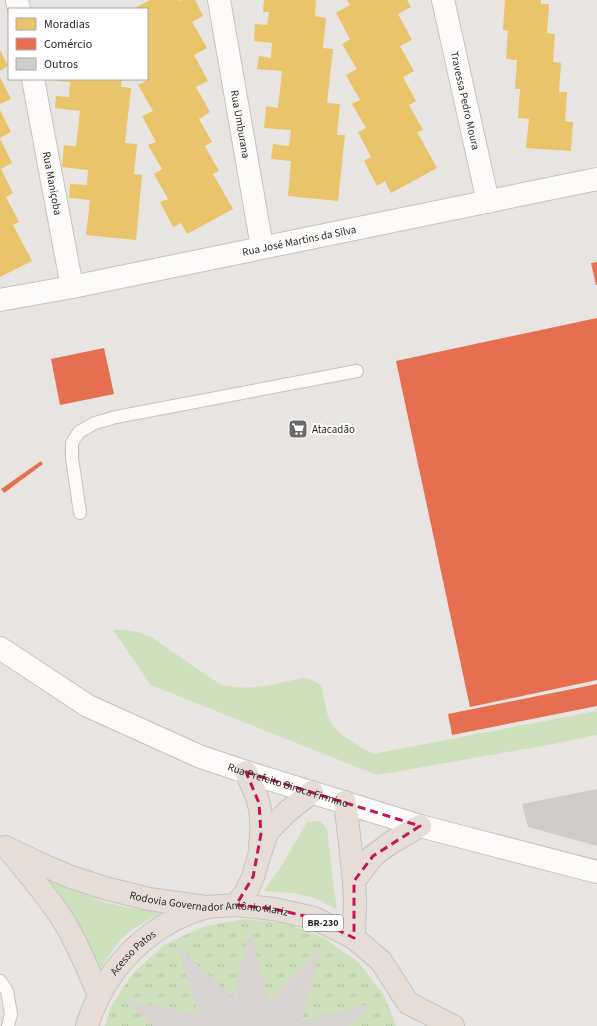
<svg xmlns="http://www.w3.org/2000/svg" width="597" height="1026" viewBox="0 0 597 1026" font-family="'Source Sans 3',sans-serif">
<style>
.grass{fill:#cfe0bd}
.park{fill:url(#park-tufts)}
.plaza{fill:#d8d4d1}
.homes{fill:#e9c46a}
.shops{fill:#e76f51}
.building{fill:#cfcdca}
.lines{fill:none;stroke-linecap:round;stroke-linejoin:round}
.service-casing{stroke:#c4c3c3;stroke-width:14}
.minor-casing{stroke:#c4c3c3;stroke-width:24}
.trunk-casing{stroke:#c4c3c2;stroke-width:24}
.service{stroke:#fcfbfa;stroke-width:12}
.minor{stroke:#fcfbfa;stroke-width:22}
.trunk{stroke:#e6ded6;stroke-width:22}
.marked{fill:none;stroke:#c2185b;stroke-width:3;stroke-dasharray:8 5;stroke-linejoin:round}
.labels{text-anchor:middle;dominant-baseline:central;stroke-width:4;stroke-linejoin:round;paint-order:stroke}
.shield{fill:#fff;stroke:#6a6a6a;stroke-width:1}
.shield-label{font-size:10px;font-weight:bold;fill:#2a2a2a}
.street-label{font-size:11px;fill:#2a2a2a;stroke:#fff}
.poi-label{font-size:11px;fill:#2a2a2a;stroke:#fff;text-anchor:start}
</style>
<defs>
<pattern id="park-tufts" width="24" height="20" patternUnits="userSpaceOnUse"><rect width="24" height="20" fill="#cfe0bd"/><path d="M3 7l-1-3M5 7V3M7 7l1-3M15 17l-1-3M17 17v-4M19 17l1-3" fill="none" stroke="#b2c0a3"/></pattern>
</defs>
<rect width="100%" height="100%" fill="#e8e4e1"/>
<!-- grass -->
<g class="grass">
<path d="M113 630H125L139 632 151 637 221 685C241 689 260 688 280 683 287 682 298 678 304 678 311 678 316 682 321 685 324 695 325 707 328 716 335 735 357 744 373 754L597 711V735L548 745 377 775 151 685Z"/>
<path d="M320 821 327 829 333 881 337 909 315 898 293 893 264 891 282 865 307 822Z"/>
<path d="M45 877 104 902 130 908 162 912C149 920 133 927 122 938 113 948 107 959 100 970L77 922 63 899Z"/>
</g>
<!-- park -->
<path class="park" d="M243 919 285 923 324 938 358 962 384 995 396 1026H105L110 1008 133 973 164 945 202 927Z"/>
<!-- plaza -->
<path class="plaza" d="M250 930 269 1001 321 948 301 1021 373 1003 349 1026H154L126 1000 199 1014 176 944 232 997Z"/>
<!-- homes -->
<g class="homes">
<path d="M150 0H178V1L181 0H195L203 16 192 22 207 48 194 55 208 81 196 87 210 112 199 119 212 142 205 146 219 171 213 174 233 209 187 234 181 223 173 227 160 202 168 199 154 174 162 169 148 145 156 142 142 116 153 111 138 85 146 81 145 79H147V9H133Z"/>
<path d="M264 0H316L315 16 326 18 323 48 333 49 327 103 340 104 337 135H345L338 201 288 196 291 161 271 159 273 144 289 146 291 130 264 128 266 106 278 108 282 71 257 69 259 56 271 58 272 43 254 41 255 24 267 25 269 12H263Z"/>
<path d="M347 0H407L411 7 398 14 412 40 400 46 414 71 403 77 416 101 409 105 423 130 417 132 437 168 391 193 385 181 377 186 364 161 371 157 358 132 366 128 352 104 360 100 346 75 357 69 342 44 350 39 336 13 350 5Z"/>
<path d="M505 0H541V4H549L547 33 555 34 553 62 561 63 559 92H567L565 121 573 122 571 151 526 148 529 119 518 118 520 89H515L517 60 506 59 508 31 503 30Z"/>
<path d="M0 50 8 66 0 71Z"/>
<path d="M0 77 11 99 0 104Z"/>
<path d="M49 79H122L121 87 131 88 125 143 137 144 134 174 142 175 136 240 86 235 90 200 69 198 70 184 87 185 88 170 62 167 64 145 76 146 80 111 55 108 56 96 69 97 70 82 49 80Z"/>
<path d="M0 110 11 132 0 138Z"/>
<path d="M0 139 12 163 1 169 13 193 6 197 19 222 13 225 32 261 0 277Z"/>
</g>
<!-- shops -->
<g class="shops">
<path d="M597 262V285H596L591 263Z"/>
<path d="M597 318V680L470 707 396 361Z"/>
<path d="M104 348 114 394 60 405 51 359Z"/>
<path d="M41 461 43 464 4 493 1 489Z"/>
<path d="M597 684V706L452 735 448 714Z"/>
</g>
<!-- building -->
<path class="building" d="M597 789V846L528 827 522 804Z"/>
<g class="lines">
<!-- service casing -->
<g class="service-casing">
<g id="service">
<path d="M80 513 72 458V443L79 432 95 423 116 417 357 371"/>
<path d="M0 981 7 991 11 1014 8 1026"/>
</g>
</g>
<!-- minor casing -->
<g class="minor-casing">
<g id="minor">
<path d="M17 0 19 9"/>
<path id="s1" d="M219 0 262 247"/>
<path id="s2" d="M443 0 488 202"/>
<path id="s3" d="M33 79 72 287"/>
<path id="s4" d="M0 300 72 287 597 179"/>
<path id="s5" d="M0 648 88 706 201 757 246 772 420 826 597 872"/>
</g>
</g>
<!-- trunk casing -->
<g class="trunk-casing">
<g id="trunk">
<path d="M246 772C253 787 261 803 261 820 262 829 261 837 260 846"/>
<path d="M345 802C349 834 353 865 355 898 355 911 354 924 354 938"/>
<path id="s6" d="M5 847 36 862 71 877 105 888 149 899 206 907 236 905 274 909 314 918 354 938 381 961 408 1003 453 1026"/>
<path d="M12 854C30 875 48 897 63 920 78 944 88 970 99 995"/>
<path d="M354 881 373 856 392 842 420 826"/>
<path d="M236 905 246 892 253 877 259 856 268 831 288 811 312 792"/>
<path id="s7" d="M87 1026C99 987 120 957 153 933 163 926 173 919 185 915 191 912 198 910 205 908"/>
</g>
</g>
<!-- service -->
<use href="#service" class="service"/>
<!-- minor -->
<use href="#minor" class="minor"/>
<!-- trunk -->
<use href="#trunk" class="trunk"/>
</g>
<!-- marked area -->
<path class="marked" d="M246 772 420 826 373 856 354 881V938L314 918 274 909 236 905 253 877 261 834 259 803Z"/>
<!-- icons -->
<defs>
<g id="supermarket-square" transform="scale(1)"><rect x="-9" y="-9" width="18" height="18" rx="4" fill="#6c6b6a" stroke="#fff"/><path d="M-6-5.5h2.5l.6 2H6L4.5 2H-2.5L-4.4-4H-6ZM-1.5 3.2a1.3 1.3 0 1 0 .1 0ZM3 3.2a1.3 1.3 0 1 0 .1 0Z" fill="#fff"/></g>
</defs>
<g fill-rule="evenodd">
<use href="#supermarket-square" x="298" y="429"/>
</g>
<g class="labels">
<!-- shield labels -->
<rect class="shield" x="303" y="915" width="40" height="16" rx="3"/>
<g class="shield-label">
<text x="323" y="923">BR-230</text>
</g>
<!-- street labels -->
<g class="street-label">
<text stroke="none"><textPath href="#s2" startOffset="103">Travessa Pedro Moura</textPath></text>
<text stroke="none"><textPath href="#s1" startOffset="126">Rua Umburana</textPath></text>
<text stroke="none"><textPath href="#s3" startOffset="106">Rua Maniçoba</textPath></text>
<text stroke="none"><textPath href="#s4" startOffset="305">Rua José Martins da Silva</textPath></text>
<text stroke="none"><textPath href="#s5" startOffset="321">Rua Prefeito Biroca Firmino</textPath></text>
<text stroke="none"><textPath href="#s6" startOffset="214">Rodovia Governador Antônio Mariz</textPath></text>
<text stroke="none"><textPath href="#s7" startOffset="88">Acesso Patos</textPath></text>
</g>
<!-- poi labels -->
<g class="poi-label">
<text x="312" y="429">Atacadão</text>
</g>
</g>
<!-- legend -->
<rect x="8" y="8" width="140" height="72" fill="#ffffff" stroke="#aaaaaa"/>
<rect x="16" y="18" width="20" height="12" fill="#e9c46a" stroke="#aaaaaa"/>
<text x="44" y="28" font-size="12" fill="#2a2a2a">Moradias</text>
<rect x="16" y="38" width="20" height="12" fill="#e76f51" stroke="#aaaaaa"/>
<text x="44" y="48" font-size="12" fill="#2a2a2a">Comércio</text>
<rect x="16" y="58" width="20" height="12" fill="#cfcdca" stroke="#aaaaaa"/>
<text x="44" y="68" font-size="12" fill="#2a2a2a">Outros</text>
</svg>
